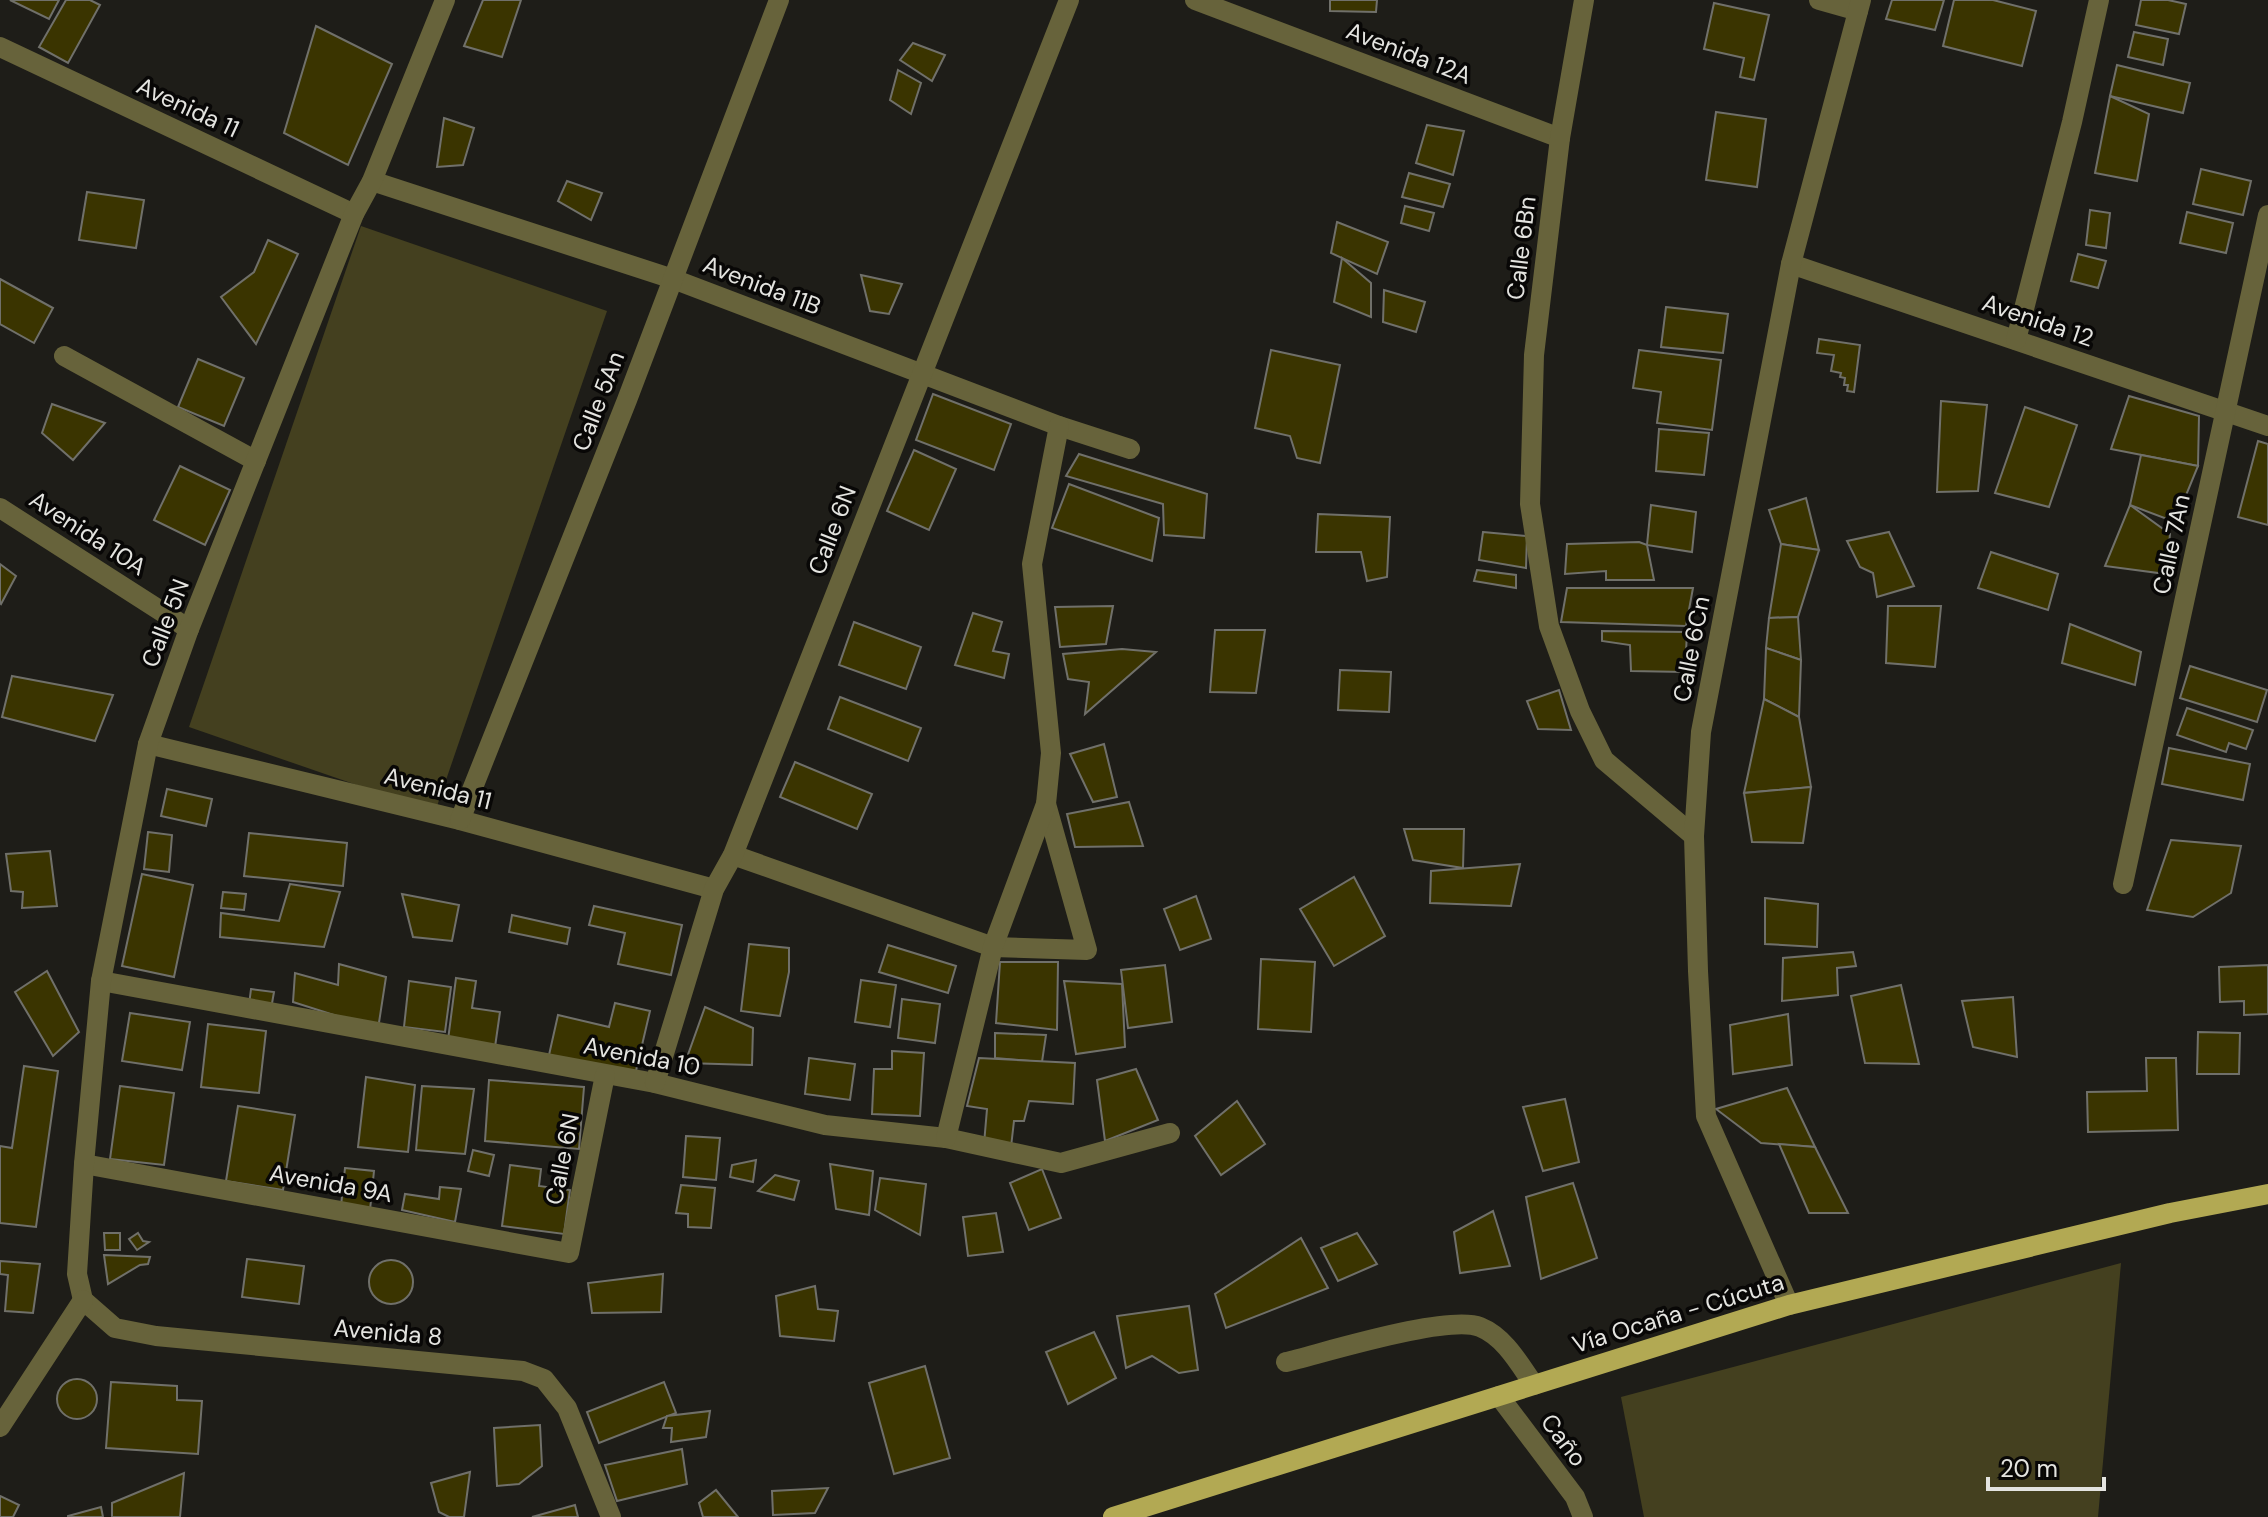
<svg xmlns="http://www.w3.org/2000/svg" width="2268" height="1517" viewBox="0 0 2268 1517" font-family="'DM Sans',sans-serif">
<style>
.green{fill:#44401f}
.building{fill:#3a3400;stroke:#70706a;stroke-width:2}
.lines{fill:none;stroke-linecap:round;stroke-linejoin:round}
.street{stroke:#67633b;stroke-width:20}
.primary{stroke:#b2a953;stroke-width:20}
.labels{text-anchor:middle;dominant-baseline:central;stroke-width:7;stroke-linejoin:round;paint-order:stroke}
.street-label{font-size:24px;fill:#e4e4e0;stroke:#080706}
</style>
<rect width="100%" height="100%" fill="#1e1d18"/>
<!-- green -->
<g class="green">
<path d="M361 226 607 311 435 812 189 727Z"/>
<path d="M2121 1263 2098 1517H1644L1621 1397Z"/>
</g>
<!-- building -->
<g class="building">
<path d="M10 0H59L49 19Z"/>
<path d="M66 0H90L100 5 68 63 39 47Z"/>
<path d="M483 0H521L502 57 464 46Z"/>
<path d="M1330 0H1377L1376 12 1330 11Z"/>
<path d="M1892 0H1944L1935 30 1886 19Z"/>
<path d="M1954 0H1993L2036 11 2022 66 1943 46Z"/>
<path d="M2141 0H2168L2186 4 2179 34 2136 25Z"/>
<path d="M1714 3 1769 15 1754 80 1740 77 1744 58 1704 49Z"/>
<path d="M316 26 392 64 348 165 284 133Z"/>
<path d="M2134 32 2168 39 2163 65 2128 57Z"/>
<path d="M913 43 945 55 932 81 900 60Z"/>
<path d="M2117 65 2190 83 2183 113 2110 96Z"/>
<path d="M898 70 921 83 911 114 890 100Z"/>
<path d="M2110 96 2149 114 2137 181 2095 173Z"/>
<path d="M1716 112 1766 119 1757 187 1706 180Z"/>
<path d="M444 118 474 128 463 165 437 167Z"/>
<path d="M1427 125 1464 131 1453 175 1416 163Z"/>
<path d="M2201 169 2251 181 2243 215 2193 204Z"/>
<path d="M1409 173 1450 184 1443 207 1402 197Z"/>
<path d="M567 181 602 193 591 220 558 201Z"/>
<path d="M87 192 144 200 136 248 79 240Z"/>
<path d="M1405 206 1434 213 1429 231 1401 223Z"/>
<path d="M2090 210 2110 213 2106 248 2086 245Z"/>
<path d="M2187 212 2233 223 2226 253 2180 243Z"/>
<path d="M1337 222 1388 242 1377 274 1331 253Z"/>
<path d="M268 240 298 254 256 344 221 297 254 272Z"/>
<path d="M2078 254 2106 261 2098 288 2071 281Z"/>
<path d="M1342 258 1371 283V317L1334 302Z"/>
<path d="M861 275 902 284 889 314 870 311Z"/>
<path d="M0 279 53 308 34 343 0 324Z"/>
<path d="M1384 290 1425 302 1416 332 1383 322Z"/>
<path d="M1666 307 1728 314 1723 353 1661 347Z"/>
<path d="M1819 339 1860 345 1854 392 1847 391 1848 385H1844L1845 378 1840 377 1841 373 1831 371 1834 355 1817 353Z"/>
<path d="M1271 350 1340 365 1320 463 1297 458 1290 436 1255 428Z"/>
<path d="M1639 350 1721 360 1712 430 1657 423 1661 392 1633 388Z"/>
<path d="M198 359 244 378 224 426 178 407Z"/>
<path d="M933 394 1011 424 994 470 916 440Z"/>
<path d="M2129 396 2199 416 2198 466 2111 449Z"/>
<path d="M1941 401 1987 405 1978 491 1937 492Z"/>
<path d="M52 404 105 423 73 460 42 433Z"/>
<path d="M2025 407 2077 425 2049 507 1995 493Z"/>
<path d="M1659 429 1709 433 1704 475 1656 471Z"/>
<path d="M2258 441 2268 444V525L2238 517Z"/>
<path d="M914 450 956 469 929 530 887 511Z"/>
<path d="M1079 454 1207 494 1204 538 1164 535 1163 504 1066 476Z"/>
<path d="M2141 455 2198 466 2175 522 2130 505Z"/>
<path d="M180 466 230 490 205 545 154 520Z"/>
<path d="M1069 484 1159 518 1152 561 1052 528Z"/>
<path d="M1806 498 1819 550 1781 544 1769 510Z"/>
<path d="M1651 505 1696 512 1692 552 1647 545Z"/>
<path d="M2130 505 2170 534 2166 574 2105 566Z"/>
<path d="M1318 514 1390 517 1387 577 1367 581 1361 552H1316Z"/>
<path d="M1483 532 1527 536 1526 568 1479 560Z"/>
<path d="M1889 532 1914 586 1877 597 1873 573 1860 567 1847 541Z"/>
<path d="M1639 542 1647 545 1654 580H1606V571L1565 574 1567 544Z"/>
<path d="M1781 544 1819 550 1798 617 1769 618Z"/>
<path d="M1991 552 2058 574 2048 610 1978 588Z"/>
<path d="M0 564 16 576 1 604 0 603Z"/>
<path d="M1477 570 1516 575V588L1474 581Z"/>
<path d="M1567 588H1693L1686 626 1561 622Z"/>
<path d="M1113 606 1106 644 1060 647 1055 607Z"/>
<path d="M1888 606H1941L1935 667 1886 663Z"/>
<path d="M973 613 1002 622 993 651 1009 654 1004 678 955 665Z"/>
<path d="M1798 617 1801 660 1766 648 1769 618Z"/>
<path d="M854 622 921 647 906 689 839 665Z"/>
<path d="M2070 624 2141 652 2135 685 2062 663Z"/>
<path d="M1215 630H1265L1256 693 1210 692Z"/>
<path d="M1602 631 1687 632 1685 672 1631 671 1630 645 1602 641Z"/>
<path d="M1766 648 1801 660 1799 717 1764 699Z"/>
<path d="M1122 649 1156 652 1085 714 1089 682 1068 679 1063 654Z"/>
<path d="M2190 666 2267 690 2257 722 2180 698Z"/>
<path d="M1340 670 1391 672 1389 712 1338 710Z"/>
<path d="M12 676 113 695 95 741 2 717Z"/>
<path d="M1559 690 1571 730 1538 729 1527 701Z"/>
<path d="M840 697 921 728 908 761 828 729Z"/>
<path d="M1764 699 1799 717 1811 787 1744 793Z"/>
<path d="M2187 708 2253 730 2246 749 2229 743 2226 752 2177 735Z"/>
<path d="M1104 744 1117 797 1093 802 1070 754Z"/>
<path d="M2169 748 2250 764 2243 800 2162 784Z"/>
<path d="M795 762 872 794 857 829 780 797Z"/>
<path d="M1811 787 1803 843 1752 842 1744 793Z"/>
<path d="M167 789 212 799 206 826 161 816Z"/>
<path d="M1129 802 1143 846 1075 847 1067 814Z"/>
<path d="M1404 829H1464L1463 868 1413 860Z"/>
<path d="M148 832 172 835 169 872 144 869Z"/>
<path d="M249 833 347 843 343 886 244 876Z"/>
<path d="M2171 840 2241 846 2231 893 2193 917 2147 910Z"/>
<path d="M50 851 57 906 22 908 23 892 11 891 6 854Z"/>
<path d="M1520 864 1511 906 1430 903 1431 871Z"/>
<path d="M142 874 193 885 174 977 122 966Z"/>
<path d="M1354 877 1385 936 1334 966 1300 909Z"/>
<path d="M290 884 340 892 324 947 220 937 221 913 279 921Z"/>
<path d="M223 892 246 894 244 910 221 908Z"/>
<path d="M402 894 459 905 452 941 413 937Z"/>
<path d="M1196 896 1211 939 1180 950 1164 909Z"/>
<path d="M1765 898 1818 904 1817 947 1765 944Z"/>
<path d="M594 906 682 925 671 975 618 964 625 933 589 925Z"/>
<path d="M512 915 570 928 567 944 509 932Z"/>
<path d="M749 944 789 948V972L780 1016 741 1011Z"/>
<path d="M888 945 956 966 948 993 879 972Z"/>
<path d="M1853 952 1856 966 1837 968 1838 995 1782 1001 1783 958Z"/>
<path d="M1261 959 1315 962 1311 1032 1258 1029Z"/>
<path d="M1000 962H1058L1057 1030 996 1023Z"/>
<path d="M339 964 386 977 378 1029 293 1002 295 973 338 985Z"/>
<path d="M1165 965 1172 1022 1128 1028 1121 970Z"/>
<path d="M2268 965V1014L2244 1015V1001L2220 1002 2219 967Z"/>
<path d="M47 971 79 1032 53 1056 15 992Z"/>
<path d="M456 978 476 981 472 1008 500 1012 495 1047 448 1040Z"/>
<path d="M861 980 896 985 890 1027 855 1022Z"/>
<path d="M409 981 451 987 445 1032 404 1027Z"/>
<path d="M1064 981 1122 984 1125 1047 1076 1054Z"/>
<path d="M1901 985 1919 1064 1865 1063 1851 996Z"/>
<path d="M251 989 274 992 271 1009 249 1005Z"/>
<path d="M2013 997 2017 1057 1973 1047 1962 1001Z"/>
<path d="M902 999 940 1004 935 1043 898 1038Z"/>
<path d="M615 1003 650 1011 635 1075 549 1055 558 1015 609 1027Z"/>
<path d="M705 1007 753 1028 752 1065 685 1063Z"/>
<path d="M130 1013 190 1022 182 1070 122 1061Z"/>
<path d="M1788 1014 1792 1065 1733 1074 1730 1025Z"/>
<path d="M208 1024 266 1031 259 1093 201 1087Z"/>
<path d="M2198 1032 2240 1033 2239 1074H2197Z"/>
<path d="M995 1033 1046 1035 1042 1062 995 1058Z"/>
<path d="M892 1051 924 1053 920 1116 872 1114 874 1069H892Z"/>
<path d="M809 1058 855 1064 850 1100 805 1094Z"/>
<path d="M979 1058 1075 1063 1073 1104 1029 1101 1024 1121H1014L1011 1147 984 1144 987 1109 967 1106Z"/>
<path d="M2146 1058H2176L2178 1130 2088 1132 2087 1092 2147 1091Z"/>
<path d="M24 1066 58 1071 36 1227 0 1223V1146L12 1148Z"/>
<path d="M1136 1069 1158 1120 1105 1141 1097 1080Z"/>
<path d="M366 1077 415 1085 408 1152 358 1147Z"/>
<path d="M489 1080 584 1087 579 1149 485 1141Z"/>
<path d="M120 1086 174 1093 164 1165 110 1159Z"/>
<path d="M422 1086 474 1089 465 1154 416 1150Z"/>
<path d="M1787 1088 1815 1147 1761 1143 1716 1109Z"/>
<path d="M1565 1099 1579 1162 1543 1171 1523 1107Z"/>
<path d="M1237 1101 1265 1144 1221 1175 1195 1136Z"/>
<path d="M238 1106 295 1115 283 1190 226 1181Z"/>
<path d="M686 1136 720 1138 716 1180 683 1177Z"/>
<path d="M1779 1144 1815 1147 1848 1213H1809Z"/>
<path d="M473 1150 494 1155 489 1176 468 1171Z"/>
<path d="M756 1160 753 1182 730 1177 732 1165Z"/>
<path d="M830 1164 873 1171 869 1215 836 1209Z"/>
<path d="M510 1165 541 1169 539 1186 570 1190 564 1234 502 1226Z"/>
<path d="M345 1168 374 1171 370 1210 341 1206Z"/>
<path d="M1042 1169 1061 1218 1029 1230 1010 1183Z"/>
<path d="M775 1175 799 1181 794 1200 758 1191Z"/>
<path d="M880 1178 926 1184 920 1235 875 1210Z"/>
<path d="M1573 1183 1597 1258 1541 1279 1526 1197Z"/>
<path d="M681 1185 715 1188 711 1228 688 1227V1214L676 1213Z"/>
<path d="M440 1187 461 1189 455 1222 402 1210 405 1194 439 1199Z"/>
<path d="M1493 1211 1510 1266 1460 1273 1454 1232Z"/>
<path d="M996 1213 1003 1252 968 1256 963 1217Z"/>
<path d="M104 1233H120V1250H105Z"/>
<path d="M138 1233 143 1241 149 1242 137 1250 129 1239Z"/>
<path d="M1357 1233 1377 1264 1338 1281 1321 1248Z"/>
<path d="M1301 1238 1328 1288 1226 1328 1215 1294Z"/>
<path d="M104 1255 150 1257 148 1264 140 1265 108 1284Z"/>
<path d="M247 1259 304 1266 299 1304 242 1297Z"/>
<circle cx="391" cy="1282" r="22"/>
<path d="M0 1261 40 1264 33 1313 5 1311 8 1275 0 1274Z"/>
<path d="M663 1274 661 1312 592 1313 588 1283Z"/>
<path d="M815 1286 818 1309 838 1311 834 1341 780 1336 776 1296Z"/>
<path d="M1189 1306 1198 1370 1179 1373 1152 1356 1126 1368 1117 1316Z"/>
<path d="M1094 1332 1116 1378 1068 1404 1046 1352Z"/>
<path d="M925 1366 950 1458 894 1474 869 1383Z"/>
<circle cx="77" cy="1399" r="20"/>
<path d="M111 1382 177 1386V1400L202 1401 198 1454 106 1448Z"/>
<path d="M664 1382 676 1413 599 1443 587 1412Z"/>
<path d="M710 1411 706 1437 671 1442 672 1428H663L667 1416Z"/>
<path d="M540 1425 542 1466 519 1484 497 1486 494 1428Z"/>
<path d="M682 1449 687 1484 617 1501 605 1465Z"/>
<path d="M470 1472 464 1517H449L439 1512 431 1483Z"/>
<path d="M184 1473 180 1517H112V1503Z"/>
<path d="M828 1488 815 1513 773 1515 772 1491Z"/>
<path d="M716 1490 738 1517H703L699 1503Z"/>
<path d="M0 1496 19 1505 13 1517H0Z"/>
<path d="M575 1505 578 1517H532Z"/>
<path d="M101 1507 103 1517H68V1516Z"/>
</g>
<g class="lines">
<!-- street -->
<g class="street">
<path d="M1195 0 1560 138"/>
<path d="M1584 0 1560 138 1534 355 1530 504 1549 626 1580 711 1604 760 1694 836"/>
<path d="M1819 0 1858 11"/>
<path d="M0 47 354 214"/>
<path d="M372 181 673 279 1059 426 1130 449"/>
<path d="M1791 264 2268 426"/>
<path d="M2016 340 2072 122 2099 0"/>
<path d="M64 356 256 461"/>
<path d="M0 508 189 629"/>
<path d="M148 744 460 820 714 889"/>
<path d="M460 820 627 400 779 0"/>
<path d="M733 855 993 947 1087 950 1046 804"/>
<path d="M2123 884 2268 215"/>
<path d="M101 981 655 1083 825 1125 946 1138 1061 1163 1170 1133"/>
<path d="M655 1083 714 889 733 855 1069 0"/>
<path d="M946 1138 993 947 1046 804 1051 753 1032 564 1059 426"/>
<path d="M84 1164 569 1253 605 1075"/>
<path d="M83 1300 77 1274 84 1164 101 981 148 744 189 629 354 214 372 181 445 0"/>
<path d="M83 1300 115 1328 156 1336 523 1371 544 1379 567 1408 611 1517"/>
<path d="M1789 1305 1706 1116 1698 971 1694 836 1701 732 1791 264 1861 0"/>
<path d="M1286 1362C1324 1353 1448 1314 1480 1327 1505 1337 1520 1365 1534 1385"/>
<path d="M1499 1396 1575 1497 1583 1517"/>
<path d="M0 1427 83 1300"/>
</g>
<!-- primary -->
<path class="primary" d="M1113 1517 1789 1305 2170 1213 2268 1194"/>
</g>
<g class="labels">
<!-- street labels -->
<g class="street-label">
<text transform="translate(1409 53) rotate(21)">Avenida 12A</text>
<text transform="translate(188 107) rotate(25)">Avenida 11</text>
<text transform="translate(1521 248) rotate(-83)">Calle 6Bn</text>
<text transform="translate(762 285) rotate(21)">Avenida 11B</text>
<text transform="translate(2038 320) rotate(19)">Avenida 12</text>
<text transform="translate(598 401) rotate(-69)">Calle 5An</text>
<text transform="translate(832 530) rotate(-69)">Calle 6N</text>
<text transform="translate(88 533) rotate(33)">Avenida 10A</text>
<text transform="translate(2171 544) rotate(-78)">Calle 7An</text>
<text transform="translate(165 623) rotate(-69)">Calle 5N</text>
<text transform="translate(1691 649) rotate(-79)">Calle 6Cn</text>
<text transform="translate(438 788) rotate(14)">Avenida 11</text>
<text transform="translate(642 1056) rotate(11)">Avenida 10</text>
<text transform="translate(562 1159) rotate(-79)">Calle 6N</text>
<text transform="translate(331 1183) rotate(10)">Avenida 9A</text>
<text transform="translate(1678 1313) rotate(-17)">Vía Ocaña - Cúcuta</text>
<text transform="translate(388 1332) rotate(5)">Avenida 8</text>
<text transform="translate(1564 1440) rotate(53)">Caño</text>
</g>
</g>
<!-- scale -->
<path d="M1988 1477v12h116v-12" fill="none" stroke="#e4e4e0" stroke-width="4"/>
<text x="2000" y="1477" font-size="24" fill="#e4e4e0" stroke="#080706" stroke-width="6" paint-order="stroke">20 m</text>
</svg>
